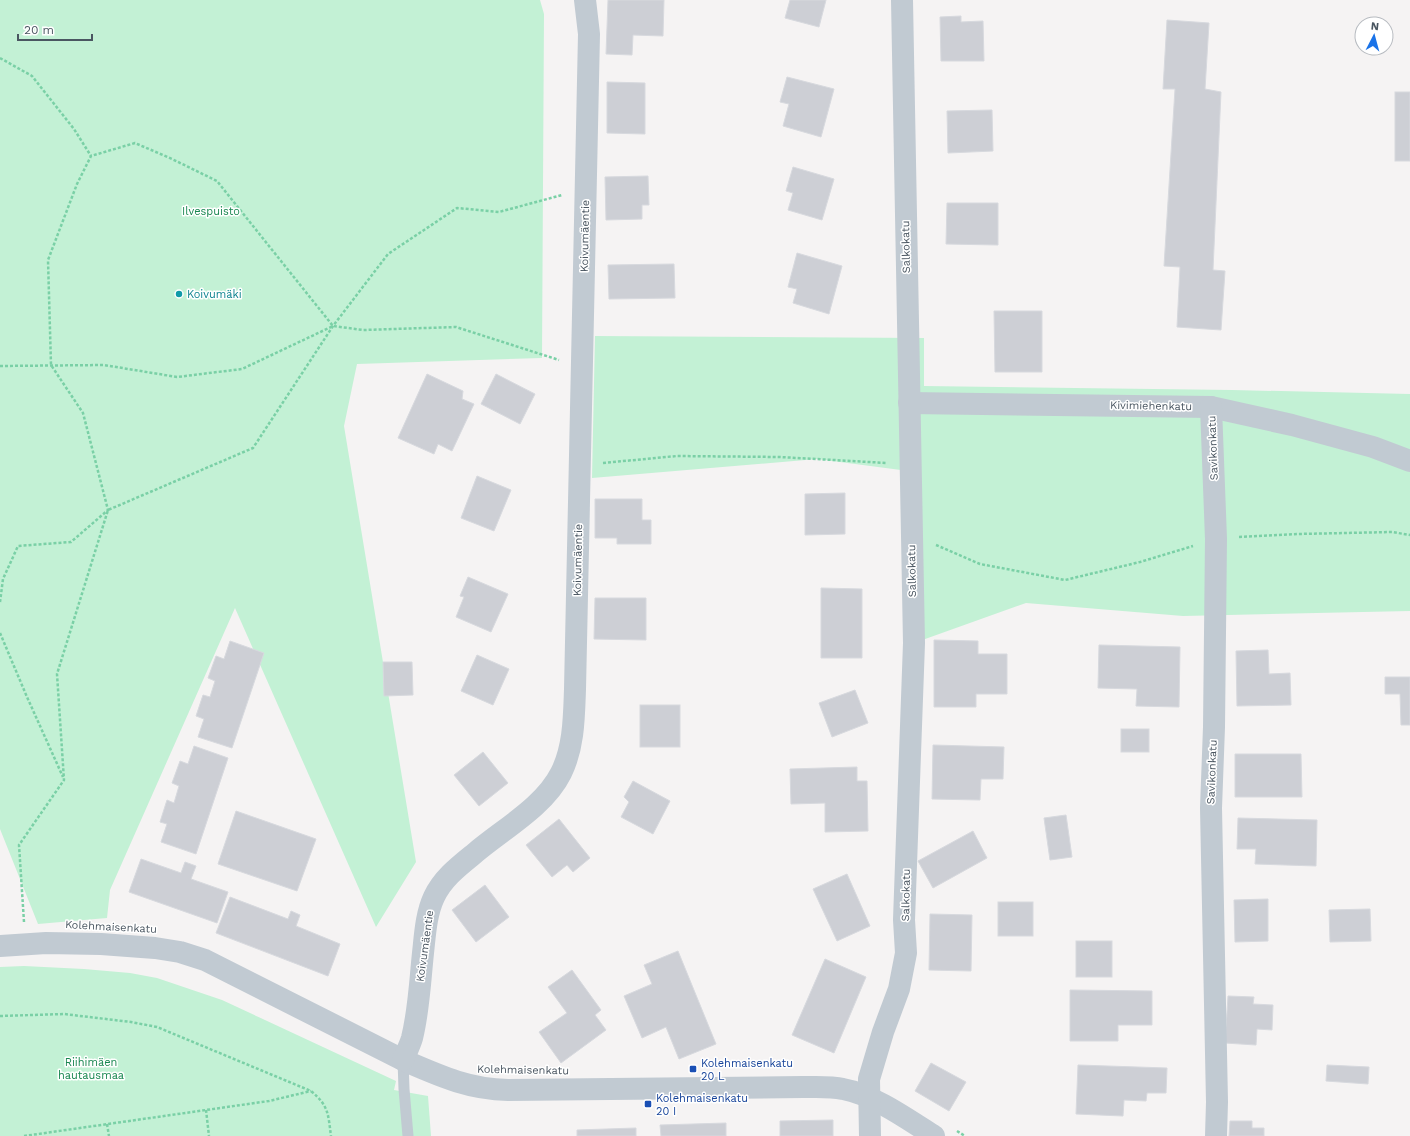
<svg xmlns="http://www.w3.org/2000/svg" width="1410" height="1136" viewBox="0 0 1410 1136" font-family="'Work Sans',sans-serif">
<style>
.green{fill:#c3f1d5}
.building{fill:#cdcfd5;stroke:#d7d9de}
.lines{fill:none;stroke-linecap:round;stroke-linejoin:round}
.path{stroke:#7ad0a6;stroke-width:2.5;stroke-dasharray:3 2;stroke-linecap:butt}
.service{stroke:#c1cad2;stroke-width:11}
.minor{stroke:#c1cad2;stroke-width:22}
.culture-dot{fill:#0f9aa8;stroke:#fff;stroke-width:1.5}
.transit-dot{fill:#1a4fb4;stroke:#fff;stroke-width:1.5}
.labels{text-anchor:middle;dominant-baseline:central;stroke-width:3;stroke-linejoin:round;paint-order:stroke}
.park-label{font-size:11px;fill:#17864f;stroke:#fff}
.street-label{font-size:11px;fill:#4a5661;stroke:#fff}
.culture-label{font-size:11px;fill:#0d838f;stroke:#fff;text-anchor:start}
.transit-label{font-size:11px;fill:#164399;stroke:#fff;text-anchor:start}
</style>
<rect width="100%" height="100%" fill="#f5f3f3"/>
<!-- green -->
<g class="green">
<path d="M0 0H540L544 14 542 358 357 364 344 426 416 862 376 927 235 608 110 890 107 918 38 924 0 829Z"/>
<path d="M595 336 924 338V386L1232 390 1410 394V611L1183 616 1026 603 914 643 916 472 817 459 592 478Z"/>
<path d="M24 966 84 969 130 973 157 978 222 1000 396 1081 394 1090 428 1096 431 1136H0V967Z"/>
</g>
<!-- building -->
<g class="building">
<path d="M608 0H664L663 36 633 35 632 55 606 54Z"/>
<path d="M790 0H826L819 27 785 18Z"/>
<path d="M961 16V22L983 21 984 61H941L940 17Z"/>
<path d="M1167 20 1209 23 1205 89 1221 92 1213 270 1225 271 1221 330 1177 327 1180 267 1164 266 1175 89H1163Z"/>
<path d="M787 77 834 89 821 137 783 126 789 104 780 102Z"/>
<path d="M607 82 645 83V134L607 133Z"/>
<rect x="1395" y="92" width="15" height="69"/>
<path d="M992 110 993 151 948 153 947 111Z"/>
<path d="M793 167 834 179 822 220 788 210 793 193 786 191Z"/>
<path d="M648 176 649 205H642V219L606 220 605 177Z"/>
<path d="M947 203H998V245L946 244Z"/>
<path d="M797 253 842 266 829 314 793 303 797 289 788 287Z"/>
<path d="M674 264 675 298 609 299 608 265Z"/>
<path d="M994 311H1042V372H995Z"/>
<path d="M427 374 463 391 462 399 474 404 452 451 438 444 434 454 398 438Z"/>
<path d="M496 374 535 394 520 424 481 404Z"/>
<path d="M477 476 511 490 494 531 461 518Z"/>
<path d="M845 493V534L805 535V494Z"/>
<path d="M595 499H642V520H651V544H617V538H595Z"/>
<path d="M468 577 508 594 491 632 456 617 464 597 460 596Z"/>
<path d="M821 588 862 589V658H821Z"/>
<path d="M595 598H646V640L594 639Z"/>
<path d="M934 640 978 641V654H1007V694H976V707H934Z"/>
<path d="M230 641 264 653 232 748 198 737 204 719 196 716 203 695 210 697 215 681 208 678 216 656 224 659Z"/>
<path d="M1099 645 1180 647 1179 707 1136 706 1137 689 1098 688Z"/>
<path d="M1268 650 1269 674 1290 673 1291 705 1237 706 1236 651Z"/>
<path d="M477 655 509 669 493 705 461 691Z"/>
<path d="M383 662H412L413 695 384 696Z"/>
<path d="M1385 677H1410V725H1401L1400 694H1385Z"/>
<path d="M855 690 868 723 832 737 819 703Z"/>
<rect x="640" y="705" width="40" height="42"/>
<rect x="1121" y="729" width="28" height="23"/>
<path d="M933 745 1004 747 1003 779H981L980 800 932 799Z"/>
<path d="M194 746 228 758 196 854 161 842 167 824 160 822 167 800 174 803 179 786 172 783 180 761 188 764Z"/>
<path d="M483 752 508 783 479 806 454 775Z"/>
<path d="M1235 754H1301L1302 797H1235Z"/>
<path d="M857 767V781H867L868 831 825 832V803L791 804 790 769Z"/>
<path d="M633 781 670 801 653 834 621 817 629 802 624 797Z"/>
<path d="M236 811 316 839 297 891 218 864Z"/>
<path d="M1066 815 1072 857 1050 860 1044 818Z"/>
<path d="M1238 818 1317 820 1316 866 1255 864 1256 849H1237Z"/>
<path d="M559 819 590 858 573 872 567 865 552 877 526 845Z"/>
<path d="M973 831 987 858 933 888 918 861Z"/>
<path d="M141 859 181 873 185 862 196 866 191 879 228 892 217 923 129 892Z"/>
<path d="M847 874 870 926 837 941 813 889Z"/>
<path d="M485 885 509 917 476 942 452 910Z"/>
<path d="M230 897 288 919 291 911 300 915 296 926 340 944 328 976 216 933Z"/>
<path d="M1268 899V941L1235 942 1234 900Z"/>
<rect x="998" y="902" width="35" height="34"/>
<path d="M1370 909 1371 941 1330 942 1329 910Z"/>
<path d="M930 914 972 915 971 971 929 970Z"/>
<rect x="1076" y="941" width="36" height="36"/>
<path d="M678 951 716 1044 679 1059 666 1027 642 1038 624 996 652 984 644 965Z"/>
<path d="M825 959 866 977 834 1053 792 1035Z"/>
<path d="M572 970 601 1010 595 1015 606 1030 561 1063 539 1032 567 1013 548 987Z"/>
<path d="M1070 990 1152 991V1025H1118V1041H1070Z"/>
<path d="M1228 996 1254 997 1253 1004 1273 1005 1272 1030 1257 1029 1256 1045 1225 1043Z"/>
<path d="M931 1063 966 1082 949 1111 915 1091Z"/>
<path d="M1078 1065 1167 1068 1166 1093H1147L1146 1101 1124 1100 1123 1116 1076 1114Z"/>
<path d="M1327 1065 1369 1067 1368 1084 1326 1081Z"/>
<path d="M833 1120V1136H780V1121Z"/>
<path d="M1230 1121H1252V1128H1264V1136H1229Z"/>
<path d="M726 1123V1136H661L660 1125Z"/>
<path d="M636 1128V1136H577V1130Z"/>
</g>
<g class="lines">
<!-- path -->
<g class="path">
<path d="M0 58 32 76 74 129 91 156"/>
<path d="M0 366 104 365 177 377 242 369 333 326 363 330 456 327 559 360"/>
<path d="M603 463 677 456 780 457 887 463"/>
<path d="M1239 537 1298 534 1392 532 1410 535"/>
<path d="M936 545 980 564 1065 580 1140 562 1193 546"/>
<path d="M0 602 3 579 18 546 71 542 108 510 83 413 51 365 48 260 77 184 91 156 135 143 172 159 217 181 333 326"/>
<path d="M0 633 27 697 63 777"/>
<path d="M24 922 19 845 64 780 57 674 108 510 253 448 333 326 388 254 457 208 499 212 562 195"/>
<path d="M0 1016 64 1014 131 1022 157 1027 311 1091C329 1106 328 1114 331 1136"/>
<path d="M206 1110 209 1136"/>
<path d="M107 1124 109 1136"/>
<path d="M957 1131 965 1136"/>
<path d="M24 1136 269 1101 311 1091"/>
</g>
<!-- service -->
<path class="service" d="M403 1060 404 1089 408 1136"/>
<!-- minor -->
<g class="minor">
<path d="M909 403 1211 407 1292 425 1373 447 1410 461"/>
<path d="M1211 407 1216 539 1214 727 1211 808 1217 1102 1216 1136"/>
<path d="M0 946 46 943 101 944 155 948 180 952 205 960 403 1060C440 1076 468 1089 508 1090L803 1087C816 1087 830 1086 843 1089 872 1094 909 1120 934 1136"/>
<path d="M403 1060C406 1053 410 1045 412 1038 419 1010 420 981 423 953 425 935 426 914 434 897 443 878 459 866 475 853 503 829 544 807 561 773 574 747 574 717 575 689L589 34 585 0"/>
<path d="M870 1136 869 1079 883 1032 899 989 906 953 904 920 914 643 902 0"/>
</g>
</g>
<!-- markers -->
<circle class="culture-dot" cx="179" cy="294" r="4"/>
<g class="transit-dot">
<rect x="689" y="1065" width="8" height="8" rx="2"/>
<rect x="644" y="1100" width="8" height="8" rx="2"/>
</g>
<g class="labels">
<!-- park labels -->
<g class="park-label">
<text x="211" y="211">Ilvespuisto</text>
<text x="91" y="1062">Riihimäen<tspan x="91" dy="13">hautausmaa</tspan></text>
</g>
<!-- street labels -->
<g class="street-label">
<text transform="translate(585 236) rotate(-89)">Koivumäentie</text>
<text transform="translate(906 247) rotate(-91)">Salkokatu</text>
<text transform="translate(1151 406) rotate(1)">Kivimiehenkatu</text>
<text transform="translate(1213 448) rotate(-92)">Savikonkatu</text>
<text transform="translate(578 560) rotate(-89)">Koivumäentie</text>
<text transform="translate(912 571) rotate(-91)">Salkokatu</text>
<text transform="translate(1212 772) rotate(-88)">Savikonkatu</text>
<text transform="translate(906 895) rotate(-89)">Salkokatu</text>
<text transform="translate(111 927) rotate(3)">Kolehmaisenkatu</text>
<text transform="translate(425 946) rotate(-82)">Koivumäentie</text>
<text transform="translate(523 1070) rotate(1)">Kolehmaisenkatu</text>
</g>
<!-- culture labels -->
<g class="culture-label">
<text x="187" y="294">Koivumäki</text>
</g>
<!-- transit labels -->
<g class="transit-label">
<text x="701" y="1063">Kolehmaisenkatu<tspan x="701" dy="13">20 L</tspan></text>
<text x="656" y="1098">Kolehmaisenkatu<tspan x="656" dy="13">20 I</tspan></text>
</g>
</g>
<!-- north arrow -->
<g transform="translate(1374 36) rotate(6)"><circle r="19" fill="#ffffff" stroke="#b7bbc0"/>
<path d="M0-3L7 15L0 10L-7 15Z" fill="#1a73e8"/>
<text y="-6" font-size="11" font-weight="bold" text-anchor="middle" fill="#4a5661">N</text>
</g>
<!-- scale -->
<path d="M18 34v6h74v-6" fill="none" stroke="#4a5661" stroke-width="2"/>
<text x="24" y="34" font-size="12" fill="#4a5661" stroke="#ffffff" stroke-width="3" paint-order="stroke">20 m</text>
</svg>
